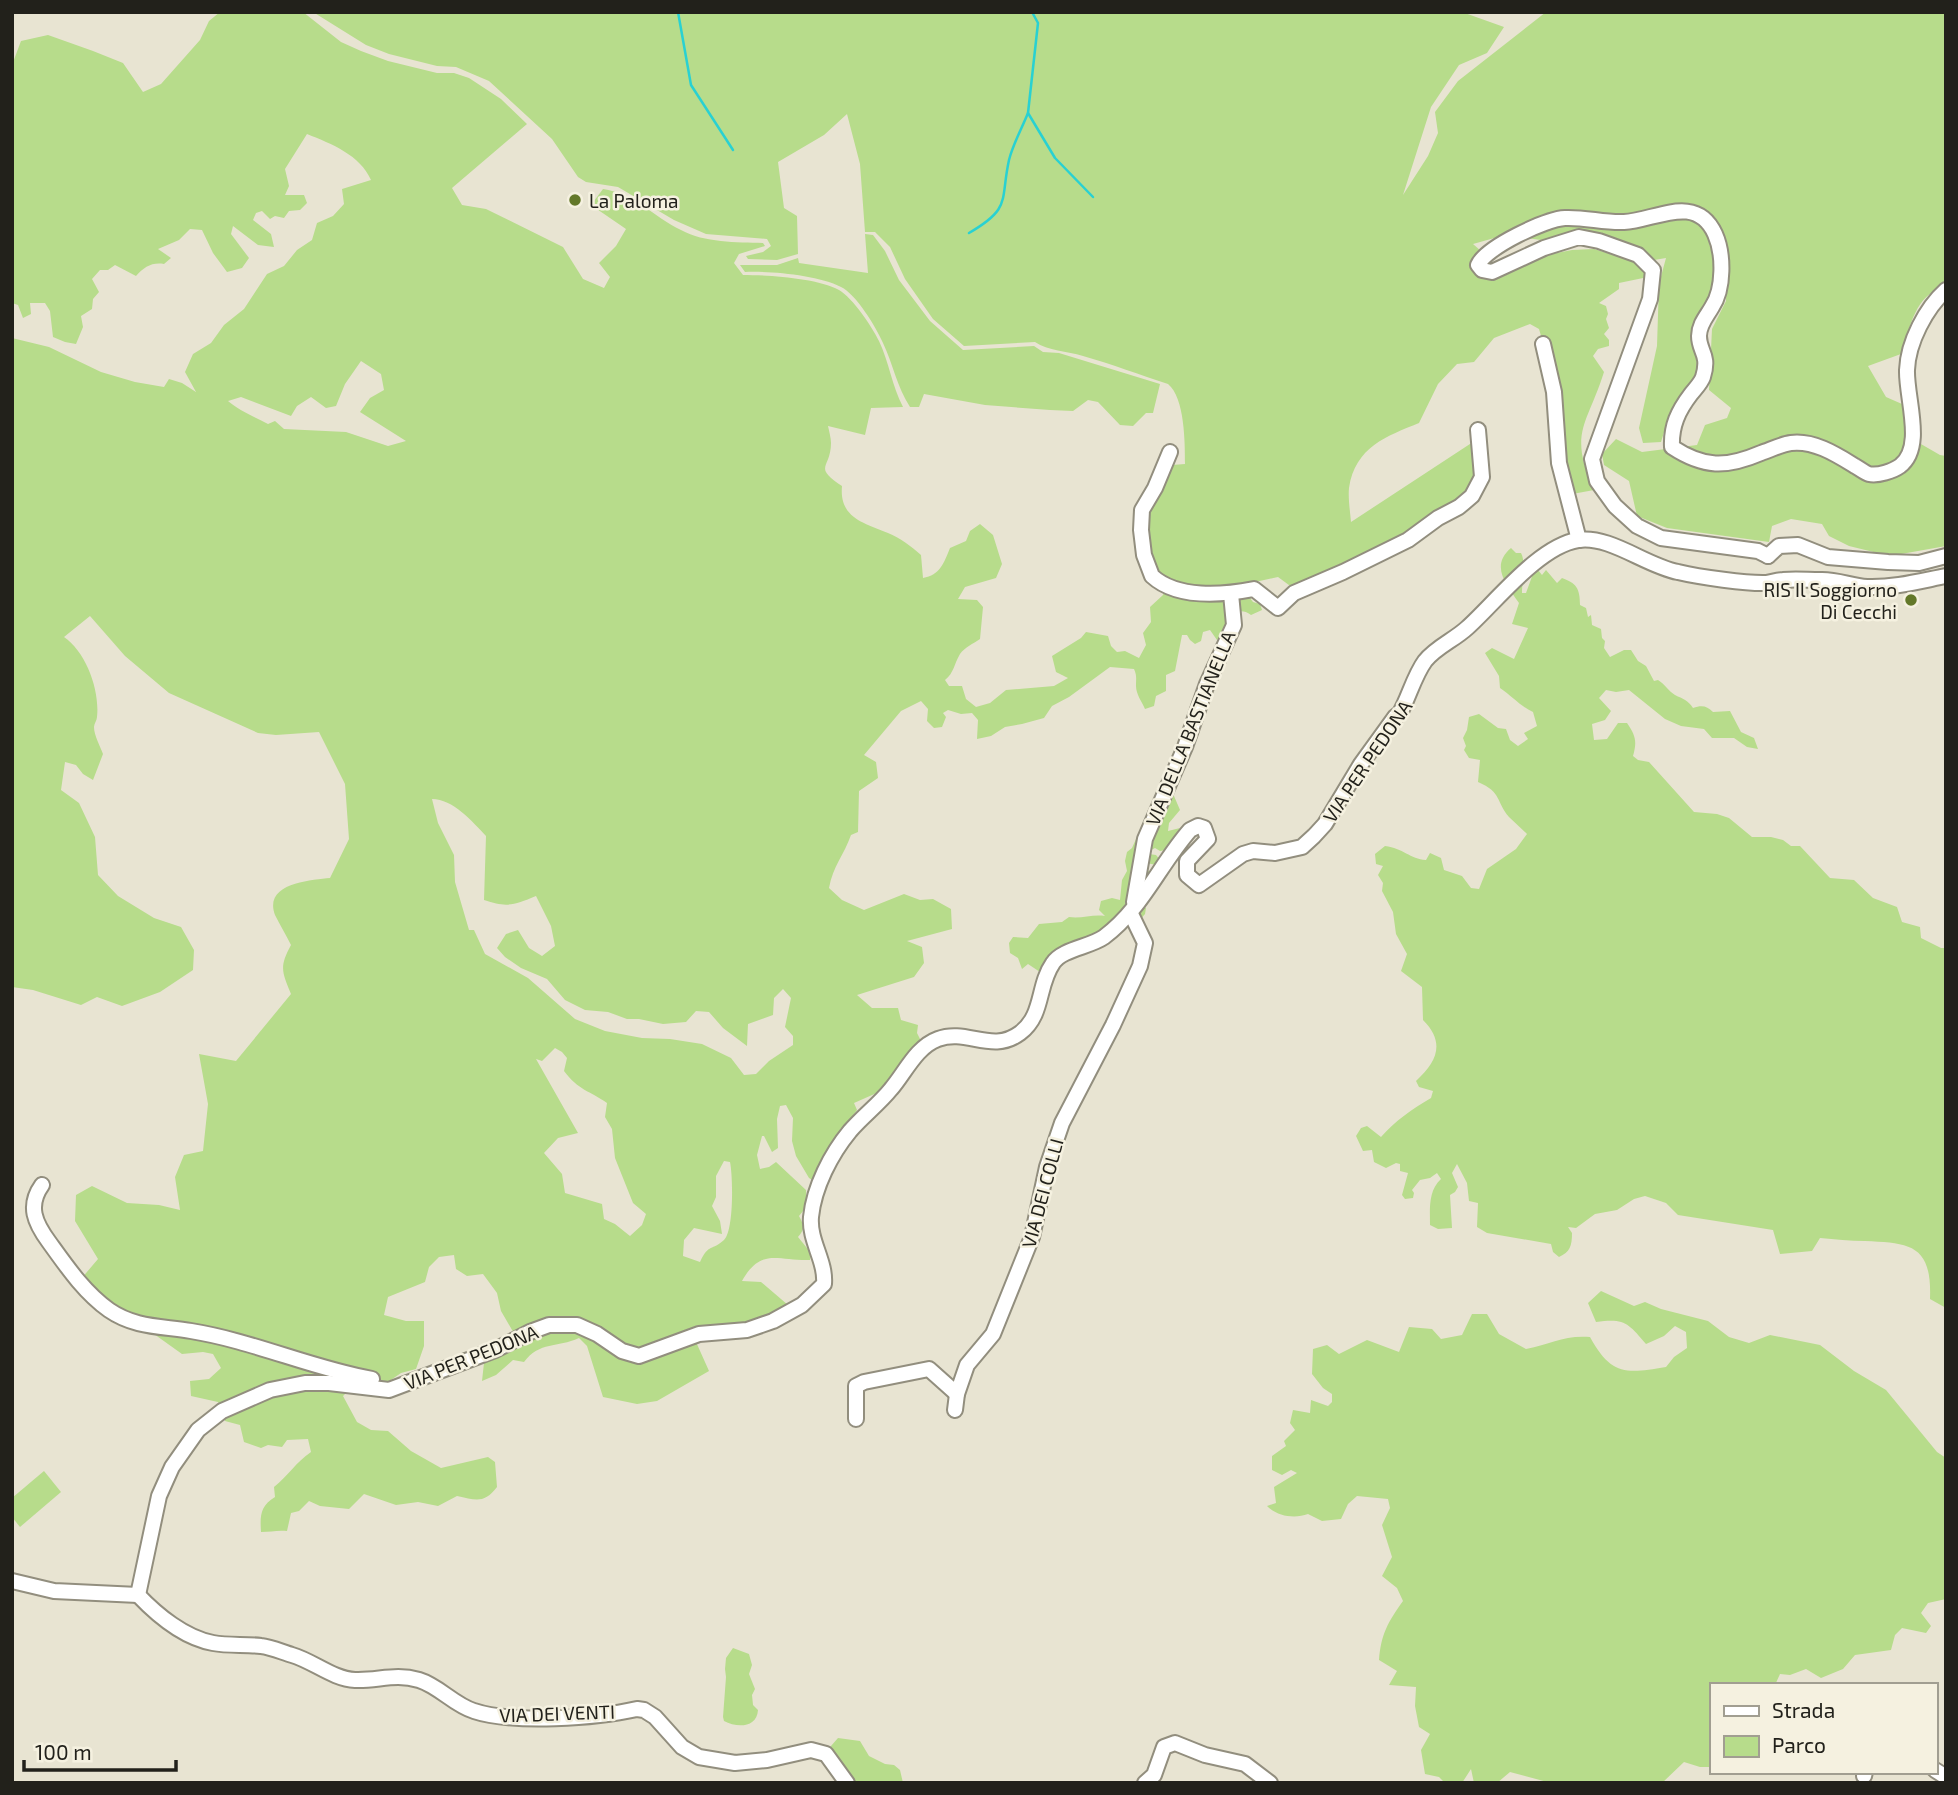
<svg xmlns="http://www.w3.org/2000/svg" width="1958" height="1795" viewBox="0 0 1958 1795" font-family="'Exo 2',sans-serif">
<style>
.green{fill:#b7dc8b;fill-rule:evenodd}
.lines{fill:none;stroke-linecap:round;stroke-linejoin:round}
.stream{stroke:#29d1d2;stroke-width:2.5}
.minor-casing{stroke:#928e7e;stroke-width:18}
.minor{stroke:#fff;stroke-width:14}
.poi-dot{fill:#637829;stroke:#f5f1e0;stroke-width:2.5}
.labels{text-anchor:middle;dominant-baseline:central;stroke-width:5;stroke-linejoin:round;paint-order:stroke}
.poi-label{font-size:19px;fill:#22211b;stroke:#f5f1e0;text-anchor:start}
.street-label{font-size:19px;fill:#22211b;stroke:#f5f1e0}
</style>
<rect width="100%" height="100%" fill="#e8e4d2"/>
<!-- green -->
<g class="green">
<path d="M220 12H303L341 42 361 51 388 61 437 73H454L469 78 501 99 527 124 452 188 462 205 486 209 563 247 583 279 604 288 610 277 599 263 616 246 626 229 591 205 603 189C633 193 654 217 681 230 705 243 736 242 763 243L765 246 739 254 734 263 743 275C768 275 817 278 839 290 853 298 872 327 879 341 889 362 892 386 903 407L871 408 865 435 828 426C829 431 831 438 831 443 831 469 812 466 842 486 839 518 864 523 888 533 900 538 911 546 921 555L923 578C940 575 944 563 950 548L966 541 970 531 980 524 993 535 1002 564 996 578 965 587 958 599 977 600 983 607 980 639C973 644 965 647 960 654 954 664 954 673 945 680L949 686H962L966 699 976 707 990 703 1006 690 1054 686 1068 678 1056 672 1052 656 1081 638 1086 632 1108 636 1111 646 1117 652 1125 651 1139 658 1146 645 1143 633 1151 622 1150 607 1163 595 1165 589 1247 594 1253 602 1260 604 1262 610 1251 615C1241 608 1235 612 1226 619L1224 633 1217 640 1210 630 1203 632 1201 641 1195 644 1190 640 1187 635H1182L1175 671 1166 675V691L1156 696 1154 706 1145 709C1142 702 1136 694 1136 686 1136 678 1137 676 1134 669L1110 667 1069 697 1052 706 1044 718 1022 724 1005 727 991 736 977 739 978 720 972 713 961 714 948 710 943 713 946 717 942 727 934 728 927 721 928 709 921 701 901 711 864 755 876 762 878 778 859 791 858 832 851 835C844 855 833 866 829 888L842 900 864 910 904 894 920 900 933 899 951 909 952 929 907 941 922 947 924 963 914 977 857 995 872 1008H898L901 1020 918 1025 917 1033 921 1041 888 1088 854 1103 857 1110 846 1125 840 1129V1136C832 1141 831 1149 824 1156L825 1161 814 1181 809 1178 796 1156 792 1141 793 1118 786 1105 780 1106 777 1119 778 1148 772 1152 764 1136H762L757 1155 760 1169 769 1167 776 1162 806 1190 807 1206 799 1216C804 1225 805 1229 798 1237L811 1253 810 1260C777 1261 761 1247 742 1281L761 1282 788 1305 761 1321 692 1333 709 1371 657 1401 637 1404 603 1397 587 1346 579 1338C557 1348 540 1341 524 1362L513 1360 496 1375 482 1381 486 1345 515 1335 501 1311 497 1293 483 1274 467 1276 456 1269 454 1255 439 1257 429 1267 425 1282 388 1297 384 1315 406 1321H424V1346L416 1369 401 1373 372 1393H346L343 1396 357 1422 371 1430 388 1431 411 1451 441 1468 488 1457 495 1462 497 1487C484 1504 476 1500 457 1496L438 1506 418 1502 396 1505 364 1494 349 1509 320 1506 309 1501 299 1511 291 1513 287 1531C277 1530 271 1532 261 1532 260 1516 260 1506 275 1497L274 1487C288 1476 296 1462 311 1452L308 1439 287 1440 282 1447 268 1445 261 1448 244 1442 240 1425 225 1421 218 1402 191 1396 190 1381 209 1379 221 1368 213 1354 203 1352 182 1354 147 1329 75 1286 98 1259 75 1221 76 1195 92 1186 127 1203 159 1205 180 1210 175 1177 184 1155 203 1151 208 1104 199 1054 236 1061 291 994C282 972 279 967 291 945 286 935 280 925 275 915 263 883 311 880 330 878L349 839 345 784 319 732 276 735 258 733 169 693 125 656 90 616 64 637C86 652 100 690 97 717 97 720 94 724 94 727 94 735 100 746 103 754L93 780 83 774 76 765 65 762 61 790 79 803 95 837 98 875 118 896 154 918 181 927 194 950 193 970 160 992 122 1006 97 997 81 1005 33 990 12 987V338L49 347 101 372 135 382 164 387 169 379 182 383 196 392 185 372 193 354 211 343 224 325 244 309 267 274 284 266 297 250 312 240 317 223 333 216 344 204 342 189 371 180C360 155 332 144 307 134L285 169 289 186 285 195H304L307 203 300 210 289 211 284 218 275 216 270 219 262 211 256 213 253 220 271 234 274 247 258 245 233 226 231 234 249 258 242 268 227 272 213 253 202 230 190 229 179 240 158 249 171 258 164 264C152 262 144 267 136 276L115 265 108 270H100L92 279 99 292 93 299 92 309 81 316 83 327 76 344 65 342 53 337 50 311 45 303H30L31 314 23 318 18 305 12 303V65L21 41 48 35 93 51 123 63 143 92 161 84 200 40 209 21ZM361 361 381 374 384 390 370 398 360 412 406 441 388 446 346 432 284 429 275 421 268 424C255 417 238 410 228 401L241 397 291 416 297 406 311 397 326 408 336 406 345 384ZM432 799C453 799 472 821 486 836L484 900C507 908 514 905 536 896L551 926 555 946 542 956 529 948 518 930 506 934 497 948 505 957 521 968 547 979 565 1000 585 1010 608 1012 627 1019H639L663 1024 686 1022 696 1011 709 1012 723 1028 747 1046 748 1024 773 1015 774 998 783 989 791 998 785 1027 793 1036V1045L769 1061 756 1074 744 1075 731 1058 702 1044 670 1039 642 1038 605 1031 575 1019 528 978 485 954 474 930H469L455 882 454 855 438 823ZM555 1048 562 1052 567 1058 564 1071C578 1090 590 1091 607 1103L605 1117 612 1129 615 1158 633 1203 646 1214 642 1225 630 1236 615 1224 604 1219 602 1204 565 1193 562 1174 544 1153 558 1138 578 1133 536 1059 542 1061ZM724 1161 730 1162C733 1176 734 1231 724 1240 712 1251 709 1243 700 1262L683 1256 684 1240 694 1228 722 1234 720 1221 712 1206 716 1197V1176Z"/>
<path d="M313 12H1462L1504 27 1487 53 1459 65 1431 107 1403 195 1428 156 1438 133 1435 112 1458 81 1546 12H1946V286C1914 295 1911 326 1901 354L1868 366 1886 397 1902 404 1907 436 1940 455 1946 456V546L1890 556 1849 546 1829 536 1822 524 1791 519 1772 526 1769 542 1667 528 1637 516 1629 481 1604 465 1602 454 1616 439 1642 452 1697 445 1705 425 1727 418 1731 408 1709 390 1712 329 1726 301V247L1711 216 1704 223 1718 277 1712 299 1694 321 1700 354V373L1669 416 1661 442 1643 443 1639 428 1657 346 1659 284 1666 258 1648 261V277L1619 283V289L1599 303 1606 306 1608 314 1606 319 1609 328 1604 334 1609 340V346L1598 349 1593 356 1604 372C1587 426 1568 432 1594 490L1567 495 1544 346 1539 329 1530 324 1494 338 1474 362 1457 364 1438 384 1419 423C1387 436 1355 447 1349 488 1348 498 1350 511 1351 522L1473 442C1474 452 1480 469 1478 479 1469 511 1327 573 1293 588L1278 577 1219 590H1199L1160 579 1149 564 1147 505 1172 465 1185 464C1185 443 1185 398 1168 384 1140 375 1112 364 1083 356 1067 351 1048 351 1035 342L964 346 933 319 905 279 890 247 875 232H865L860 164 847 114 824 135 778 162 784 208 797 216 798 254 777 260 748 259 746 256 763 252 771 246 767 239 706 234 674 220 618 187 586 182 578 177 552 139 489 81 456 67 437 66 389 54 366 45ZM1590 234 1621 249 1617 256 1594 249 1572 250 1475 269 1481 251 1473 244 1505 235 1541 240Z"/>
<path d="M865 234 873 235 885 251 899 280 930 321 963 350 1034 346 1043 352 1059 353 1160 384 1153 413H1146L1133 426 1120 425 1098 402 1088 400 1073 411 1050 410 985 405 924 394 919 407H910C897 387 893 364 883 343 876 327 856 294 841 287 818 275 771 271 745 272L740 265H777L798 258 799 263 868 273Z"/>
<path d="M1511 548 1516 553H1521C1526 561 1522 582 1522 593H1526L1534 571 1538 570 1542 575 1546 570 1557 583 1562 578C1576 583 1580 588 1580 605L1586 608 1588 617 1591 615 1592 625 1601 629 1602 638 1605 641 1604 648 1610 657 1624 650H1631L1638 661 1646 666 1654 681 1658 680C1665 684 1668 691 1675 695 1683 699 1688 700 1693 708 1702 705 1707 706 1713 712L1730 711 1741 732 1754 738 1758 749 1747 747 1734 738H1712L1704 729 1681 726 1665 719 1629 690 1616 692 1606 690 1599 698 1611 711 1605 720 1592 724 1594 740 1607 739 1618 723H1627C1636 736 1637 742 1633 756L1638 760 1649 762 1694 812 1717 814 1729 818 1752 837H1771L1783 840 1791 846H1800L1830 878 1854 880 1873 898 1897 907 1902 922 1920 927 1921 938 1941 948H1946V1308L1930 1299C1932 1245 1911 1243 1865 1241 1850 1241 1835 1239 1820 1238L1812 1251 1780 1254 1773 1230 1678 1215 1666 1203 1645 1196 1634 1199 1617 1210 1595 1214 1576 1228 1568 1227 1572 1233C1572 1246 1570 1252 1559 1257L1553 1252 1551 1244 1487 1233 1477 1227 1478 1203 1469 1201 1467 1183 1457 1164 1452 1173 1458 1187 1455 1192 1450 1195 1452 1228 1438 1229 1430 1225C1430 1209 1428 1191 1441 1179L1437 1173 1430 1178 1420 1180 1412 1190 1414 1193 1413 1198 1405 1199 1402 1195 1408 1173 1400 1171V1164L1396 1163 1386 1168 1374 1162 1372 1150 1363 1151 1356 1136 1361 1128 1367 1126 1381 1137C1395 1121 1412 1109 1431 1098L1433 1091 1419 1087 1416 1081C1438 1061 1445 1042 1423 1020L1422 987 1401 971 1407 954 1396 934 1393 912 1382 891 1383 883 1378 875 1383 866 1376 864 1375 854 1385 846C1403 848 1410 859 1426 860L1430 853 1441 858 1444 870 1462 876 1471 888 1479 889 1487 869 1516 849 1527 834C1521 828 1515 823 1509 817 1496 802 1502 792 1478 782L1480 760 1469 758 1464 750 1466 746 1463 738 1467 730 1469 717 1479 714 1498 728 1506 729 1510 740 1518 746 1528 739 1524 733 1537 726 1533 712C1520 706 1512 696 1500 688L1499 676 1485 653 1492 648 1514 659 1528 628 1512 624 1519 603C1506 584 1490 566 1511 548Z"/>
<path d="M1168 796H1174L1180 810 1169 823 1168 831 1180 828 1166 850 1160 851 1155 848 1149 851V854L1156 855 1161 861 1157 865 1146 863 1143 870 1153 872 1148 881 1144 880 1138 903 1146 908 1145 914 1138 922 1111 925 1040 972 1028 964 1022 969 1018 958 1010 953 1009 943 1013 937 1028 938 1039 924 1062 922 1069 917C1081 919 1093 914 1105 916L1099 910 1101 901 1112 898 1120 900 1122 880 1127 871 1125 861 1127 852 1132 848 1136 839 1154 823 1145 821 1150 807 1160 805Z"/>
<path d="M1601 1291 1634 1306 1645 1302 1661 1309 1708 1321 1729 1337 1749 1343 1770 1335 1820 1345 1854 1371 1886 1390 1937 1452 1946 1458V1599L1928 1603 1921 1613 1931 1626 1926 1633 1902 1628 1895 1635 1891 1650 1855 1655 1843 1669 1821 1678 1806 1669 1790 1675 1780 1674 1775 1685H1711V1767H1700L1684 1762 1662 1783H1551L1510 1772 1497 1783H1474L1471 1769 1462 1783H1445L1439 1777 1425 1774 1421 1750 1430 1734 1419 1727 1415 1706 1416 1687 1389 1685 1397 1671 1379 1660C1381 1634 1388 1622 1403 1601L1397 1588 1382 1576 1392 1557 1382 1525 1390 1508 1388 1499 1357 1496 1348 1504 1341 1519 1322 1521 1308 1514C1294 1519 1277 1516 1267 1506L1276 1503 1274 1487 1297 1473 1291 1470 1282 1475 1272 1470V1456L1286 1446 1284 1441 1295 1430 1290 1423 1293 1410 1310 1413 1311 1400 1328 1406 1332 1402V1394L1323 1388 1312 1374 1313 1349 1327 1345 1339 1354 1367 1340 1399 1352 1409 1327 1432 1329 1441 1339 1462 1335 1472 1314H1487L1499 1334 1526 1349C1551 1344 1564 1335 1590 1337 1611 1375 1625 1374 1666 1367L1674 1357 1687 1348 1686 1332 1675 1326 1664 1336 1646 1344C1628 1323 1625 1318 1596 1322L1588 1303Z"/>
<path d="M44 1471 61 1492 20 1527 12 1517V1498Z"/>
<path d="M733 1648 749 1654 752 1665 749 1674 755 1689 752 1695 753 1705 758 1710C757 1728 737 1728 724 1721L723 1717 726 1677 725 1669 726 1658Z"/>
<path d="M838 1738 860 1741 869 1756 885 1764 894 1765 900 1770 903 1783H855L832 1752 831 1746Z"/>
</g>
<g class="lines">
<!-- stream -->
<g class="stream">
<path d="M678 12 691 85 733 150"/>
<path d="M1032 12 1038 23 1028 113 1055 158 1093 197"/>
<path d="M969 233C1012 208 1000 201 1009 160 1013 144 1022 128 1028 113"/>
</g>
<!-- minor casing -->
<g class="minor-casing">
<g id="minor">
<path d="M1543 344 1554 392 1559 463 1579 540"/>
<path d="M1170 452 1155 488 1142 510 1141 530 1144 555 1152 576C1177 599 1223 595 1254 589L1278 608 1294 593 1343 572 1408 540 1438 518 1459 507 1472 496 1482 477 1478 430"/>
<path d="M1768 556 1758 551 1661 538 1637 526 1615 506 1597 481 1592 459 1650 299 1653 270 1638 255 1599 241 1579 237 1544 248 1492 272 1482 270 1478 265C1486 247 1546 219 1565 218 1585 217 1604 223 1624 222 1654 221 1696 192 1715 234 1724 254 1724 289 1712 307 1707 316 1699 324 1699 336 1699 352 1710 354 1703 377 1701 383 1695 389 1691 394 1678 411 1671 426 1672 447 1704 468 1726 468 1761 453 1770 450 1782 444 1791 443 1814 440 1837 455 1855 466 1859 468 1865 473 1869 474 1878 476 1893 471 1900 466 1925 447 1906 398 1907 370 1908 342 1926 308 1946 290"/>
<path d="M1768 556 1779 546 1798 545 1828 557 1888 562 1919 563 1946 556"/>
<path d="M1134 902 1145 839 1185 747 1207 684 1234 625 1231 594"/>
<path d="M42 1185C27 1206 35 1223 49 1242 67 1267 84 1292 109 1310 135 1328 162 1326 191 1331 253 1341 311 1368 372 1379"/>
<path d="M955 1410 957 1394 967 1365 993 1334 1032 1237 1047 1167 1062 1123 1113 1025 1140 966 1145 943 1131 914"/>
<path d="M856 1419V1386L864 1382 929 1369 957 1394"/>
<path d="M12 1581 54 1591 138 1595 159 1496 172 1467 198 1430 222 1411 270 1390 305 1383H329L389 1390 495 1350 530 1332 549 1325H577L597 1334 622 1351 639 1356 699 1334 747 1330 773 1321 802 1305 824 1284C826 1261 809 1241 811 1217 814 1187 831 1154 850 1131 863 1116 879 1104 891 1089 905 1073 916 1047 938 1039 967 1028 992 1054 1020 1033 1044 1015 1037 986 1053 963 1062 949 1090 947 1104 937 1142 909 1160 864 1190 830L1198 826 1204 828 1208 839 1187 861V875L1199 885 1243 854 1253 851 1275 853 1302 847 1314 836 1325 824 1361 764 1395 717 1400 713C1409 697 1414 676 1425 661 1436 647 1454 640 1467 628 1495 603 1539 546 1578 540 1610 535 1646 566 1678 572 1699 577 1748 584 1767 583 1773 582 1778 580 1783 580 1795 579 1808 580 1820 580 1836 579 1851 586 1867 587 1894 588 1920 581 1946 576"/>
<path d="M138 1595C157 1615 185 1638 213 1643 229 1646 245 1644 261 1646 271 1647 282 1652 292 1655 313 1661 333 1679 355 1680 378 1681 395 1673 419 1680 439 1686 454 1705 474 1711 513 1724 597 1718 637 1709L644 1710 655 1717 682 1747 699 1757 735 1763 767 1760 811 1750 826 1754 847 1783"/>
<path d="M1935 1770 1946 1777"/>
<path d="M1864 1776 1865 1772"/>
<path d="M1145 1783 1154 1775 1164 1747 1175 1743 1205 1755 1245 1764 1270 1783"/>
</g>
</g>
<!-- minor -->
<use href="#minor" class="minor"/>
</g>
<!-- markers -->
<g class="poi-dot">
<circle cx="575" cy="200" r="7"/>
<circle cx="1911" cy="600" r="7"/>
</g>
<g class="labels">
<!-- poi labels -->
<g class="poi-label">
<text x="589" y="200">La Paloma</text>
<text x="1897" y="589" text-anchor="end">RIS Il Soggiorno<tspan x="1897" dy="22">Di Cecchi</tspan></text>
</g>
<!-- street labels -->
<g class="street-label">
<text transform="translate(1190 728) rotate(-68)">VIA DELLA BASTIANELLA</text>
<text transform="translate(1367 761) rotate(-56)">VIA PER PEDONA</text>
<text transform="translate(1042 1193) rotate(-75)">VIA DEI COLLI</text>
<text transform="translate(471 1357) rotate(-22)">VIA PER PEDONA</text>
<text transform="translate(557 1713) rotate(-2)">VIA DEI VENTI</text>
</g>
</g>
<!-- border -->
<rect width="1958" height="1795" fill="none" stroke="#22211b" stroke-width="28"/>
<!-- legend -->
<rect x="1710" y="1683" width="228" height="91" fill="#f5f1e0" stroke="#a19e91" stroke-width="2"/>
<rect x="1724" y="1706" width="35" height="10" fill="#ffffff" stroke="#a19e91" stroke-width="2"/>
<text x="1772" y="1718" font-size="21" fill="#22211b">Strada</text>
<rect x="1724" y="1736" width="35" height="21" fill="#b7dc8b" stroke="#a19e91" stroke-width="2"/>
<text x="1772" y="1753" font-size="21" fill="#22211b">Parco</text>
<!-- scale -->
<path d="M24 1760v10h152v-10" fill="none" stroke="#22211b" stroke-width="3.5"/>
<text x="35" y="1760" font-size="21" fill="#22211b" stroke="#f5f1e0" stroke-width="5" paint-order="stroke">100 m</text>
</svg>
